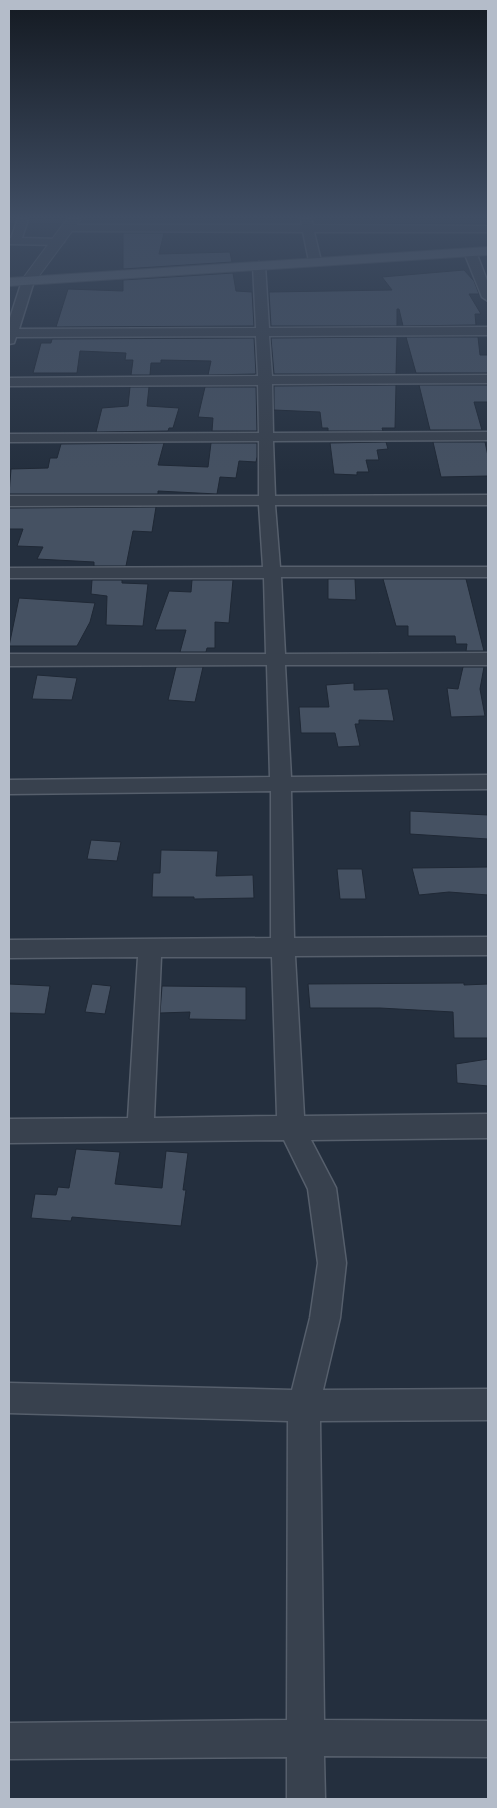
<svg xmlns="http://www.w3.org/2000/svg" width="497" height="1808" viewBox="0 0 497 1808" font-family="Mulish,sans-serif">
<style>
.building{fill:#455162;stroke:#1f2835}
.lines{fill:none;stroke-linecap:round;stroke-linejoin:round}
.minor-casing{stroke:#565f6c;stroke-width:3}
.tertiary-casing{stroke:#565f6c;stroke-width:2}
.primary-casing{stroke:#414a57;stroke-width:2}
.minor{fill:#38414e;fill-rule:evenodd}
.tertiary{fill:#38414e;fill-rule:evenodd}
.primary{fill:#56606e;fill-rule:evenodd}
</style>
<rect width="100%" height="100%" fill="#242f3e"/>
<!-- building -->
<g class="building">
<path d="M123 233H164L159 254 230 252 232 262 123 269Z"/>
<path d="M464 270 474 281 479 294H469L481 314H475L476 325 403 326 399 309H397V326H271L269 292 392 290 382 277Z"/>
<path d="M233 273 236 291 252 292 254 326 56 327 68 289 123 291V280Z"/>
<path d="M397 337 396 374H274L271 338Z"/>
<path d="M406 337H478L480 355H488V373H416Z"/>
<path d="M254 338 256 374 208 375 211 361 161 360V363H151L150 375H131L133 360H125L126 353 80 351 77 373H33L41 343H51L52 339Z"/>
<path d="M396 385 395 428H382L383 431H328V428H322L320 412 274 410V386Z"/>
<path d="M419 385H488V402H474L482 430H430Z"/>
<path d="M130 387H149L147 406 179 408 173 428H169L168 431 96 432 102 408 128 406Z"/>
<path d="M205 387H256L257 431H212L213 418 198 417Z"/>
<path d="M386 442 388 449 377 450 379 460H366L369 472H357V475L334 474 330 443Z"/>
<path d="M433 442H485L488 456V476L441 477Z"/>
<path d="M164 443 158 465 208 467 211 443H257V457L256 462 239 461 236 478 220 477 217 494 158 491V494H9L11 469 48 468 50 458H57L61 444Z"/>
<path d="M156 507 152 532 133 531 126 566H94V562L37 559 43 547 17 546 23 529H9V508Z"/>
<path d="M328 579H355L356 600 328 599Z"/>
<path d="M383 579H466L484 651H466L467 644H456L455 636H408V626H396Z"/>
<path d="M92 580H122V583L148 584 143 626 106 625 107 596 91 594Z"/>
<path d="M192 580H233L229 623 215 622V648H207L206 652H180L186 630H155L169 591 191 592Z"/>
<path d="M19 598 95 603 90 622 77 646H9Z"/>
<path d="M176 667H203L195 702 168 700Z"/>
<path d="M463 667H484L480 689 485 716 451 717 447 688 458 689Z"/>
<path d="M37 675 77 678 72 700 32 699Z"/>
<path d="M354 683V690L388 689 394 721 359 720V724H355L360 746 338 747 335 733H301L299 707H329L326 685Z"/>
<path d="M410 811 488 815V839L410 834Z"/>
<path d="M91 840 121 842 117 861 87 859Z"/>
<path d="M161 850 218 851 216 876 253 875 254 898 194 899V897H152L153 873H160Z"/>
<path d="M488 867V895L449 892 419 895 412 868Z"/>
<path d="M337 869H362L366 899H340Z"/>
<path d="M464 983V985L488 984V1038H454L453 1012 380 1008H310L308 984Z"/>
<path d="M9 984 50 986 45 1014 9 1013Z"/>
<path d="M92 984 111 986 105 1014 85 1012Z"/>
<path d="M162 986 246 987V1020L189 1019 190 1012 160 1013Z"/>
<path d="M488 1059V1086L457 1083 456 1064Z"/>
<path d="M76 1149 120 1152 115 1184 162 1188 166 1151 188 1153 183 1190H186L181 1226 72 1217 71 1221 31 1218 35 1194 56 1195 58 1187 69 1188Z"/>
</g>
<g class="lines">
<!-- minor casing -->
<g class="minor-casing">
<g id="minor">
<path d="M18 219H28L22 238 58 239 64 242 58 245 9 244V238H11Z"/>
<path d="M301 219H311L313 225 488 226V232H314L321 261 315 264 309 261 303 232 67 231 62 228 67 225H302Z"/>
<path d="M470 249 476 252 488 283V301L482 297 464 252Z"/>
<path d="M259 262 265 265 269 328 488 327V335L269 336 272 376 488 375V383L272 384 273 433 488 432V440L273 441 275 496 488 495V505H275L280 567H488V577H281L285 654 488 653V665H285L291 777 488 775V789L291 791 294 938 488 937V955L295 956 304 1116 488 1114V1138L311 1140 336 1188 346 1263 340 1318 323 1390 488 1389V1420L320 1421 324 1720 488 1721V1757L324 1756 325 1799H287V1757L9 1759V1723L287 1720 288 1421 9 1413V1383L292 1390 310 1318 318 1263 308 1189 284 1140 9 1143V1119L128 1118 138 957 9 958V940L271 938V791L9 794V780L270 777 267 665 9 666V654H266L264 578H9V568L263 567 259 505 9 506V496H259V441L9 442V434L259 433 258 385 9 386V378L258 376 256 336 16 337 14 343 9 344V321L22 281 28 277 34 281 19 329 256 328 253 265ZM161 957H272L277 1116 154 1118Z"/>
</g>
</g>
<!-- tertiary casing -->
<g class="tertiary-casing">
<path id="tertiary" d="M67 219H81L33 284H23L21 281Z"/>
</g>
<!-- primary casing -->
<g class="primary-casing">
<path id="primary" d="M488 247V255L9 286V278Z"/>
</g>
<!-- minor -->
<use href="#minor" class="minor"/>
<!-- tertiary -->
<use href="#tertiary" class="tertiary"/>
<!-- primary -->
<use href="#primary" class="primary"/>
</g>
<!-- sky -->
<linearGradient id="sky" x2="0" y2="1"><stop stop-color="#141a22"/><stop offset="0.46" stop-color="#3f4d63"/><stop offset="1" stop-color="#3f4d63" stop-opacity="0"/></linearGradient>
<rect width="497" height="472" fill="url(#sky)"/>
<!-- border -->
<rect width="497" height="1808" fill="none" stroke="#b4bcc9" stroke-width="20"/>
</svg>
